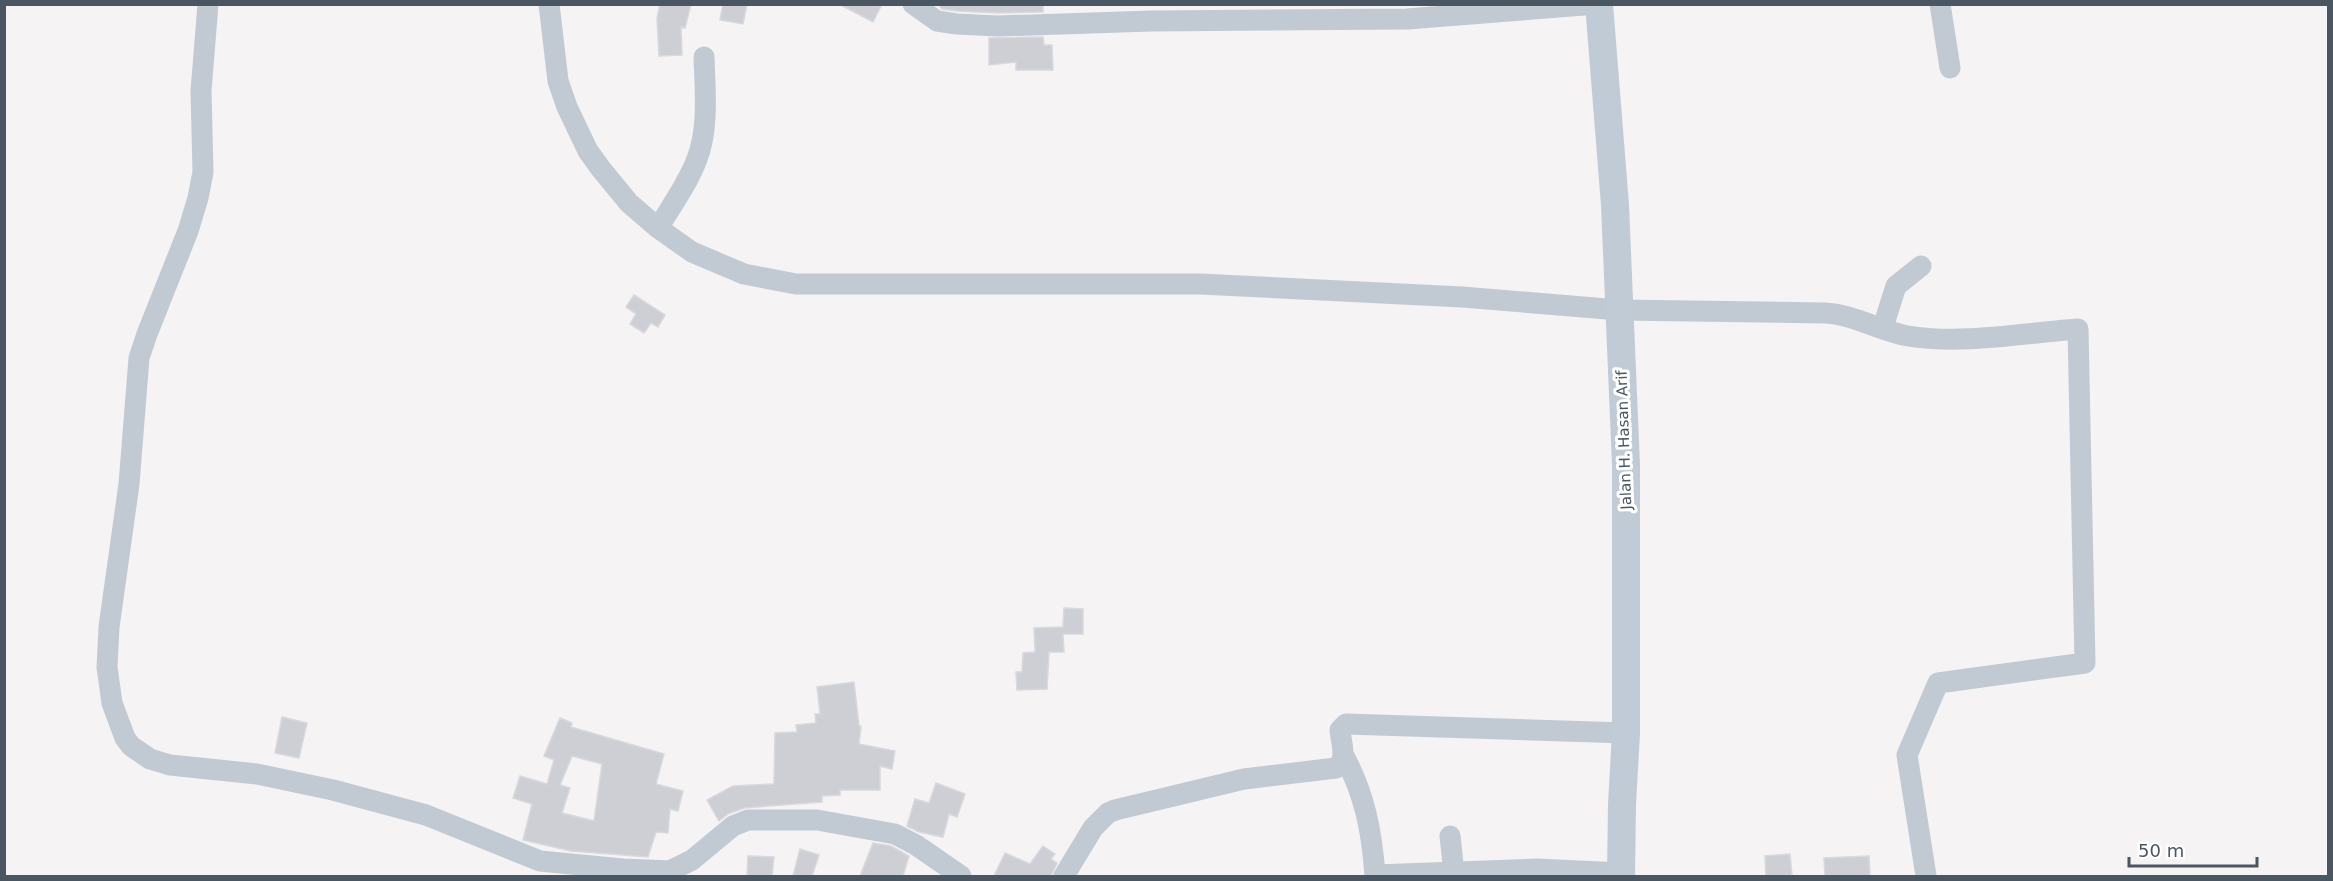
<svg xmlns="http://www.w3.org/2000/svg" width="2333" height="881" viewBox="0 0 2333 881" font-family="'DejaVu Sans',sans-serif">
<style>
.building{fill:#cdcfd5;stroke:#d7d9de;stroke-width:1.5;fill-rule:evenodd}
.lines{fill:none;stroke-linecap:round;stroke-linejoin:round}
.street{stroke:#c1cad2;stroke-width:21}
.secondary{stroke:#c1cbd6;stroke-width:28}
.labels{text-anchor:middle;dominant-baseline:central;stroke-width:6;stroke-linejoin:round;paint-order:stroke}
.street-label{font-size:15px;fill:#4a5661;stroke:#fff}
</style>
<rect width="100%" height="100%" fill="#f5f3f3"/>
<!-- building -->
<g class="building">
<path d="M660 4H691L685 28 681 27 682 55 659 56 657 18Z"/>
<path d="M723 4H747L743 24 720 20Z"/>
<path d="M839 4H882L873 22Z"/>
<path d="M938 4H1043V12L998 13 958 11 942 9Z"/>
<path d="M1043 37 1044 45H1052L1053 70H1016V62L989 65V38Z"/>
<path d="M634 295 665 315 658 327 651 323 644 333 630 324 636 314 626 307Z"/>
<path d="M1064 608 1083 609V634H1063L1064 652H1049L1047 689 1017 690 1016 672H1022L1023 653 1035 652 1034 628 1063 627Z"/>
<path d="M854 682 859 726H861L859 744 895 751 892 769 880 766V790H840V795L822 796V802L744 808 728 814 719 821 707 800 733 786 774 784 775 733 797 732 796 725 816 723 815 714H820L817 687Z"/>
<path d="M282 717 307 723 299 758 275 753Z"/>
<path d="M560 718 572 723 571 727 664 754 656 784 683 791 678 811 670 809 668 833 656 832 648 857 571 851 523 840 532 804 513 798 520 776 547 784 554 760 544 756ZM572 756 602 764 594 821 562 813 570 788 560 785Z"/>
<path d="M936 783 965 794 957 817 949 814 943 837 919 832 907 826 915 799 929 803Z"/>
<path d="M873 843 891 846 909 856 903 876H860Z"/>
<path d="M1043 846 1055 854 1051 859 1057 863 1051 876H994L1005 853 1030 864Z"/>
<path d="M800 849 819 855 812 876H793Z"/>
<path d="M1790 854 1792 876H1766L1765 856Z"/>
<path d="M748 856 774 857 772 876H747Z"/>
<path d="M1869 856 1870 876H1825L1824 858Z"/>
</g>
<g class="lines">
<!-- street -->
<g class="street">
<path d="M208 4 201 91 203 172 198 198 188 231 147 334 139 358 129 484 109 627 107 667 112 703 125 738 131 746 150 759 170 765 257 774 333 790 426 815 540 861 623 869 670 871 692 860 733 826 748 820H817L895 834 916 845 961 876"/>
<path d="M549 4 558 81 567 107 588 151 601 169 629 203 658 228 692 252 744 274 796 284H1200L1462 297 1619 310 1824 313C1854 314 1879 331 1908 336 1961 345 2024 333 2078 329L2085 663 1938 683 1907 755 1926 876"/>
<path d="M913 4 937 21 957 24 998 26 1151 21 1407 19 1597 4"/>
<path d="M1940 4 1950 68"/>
<path d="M658 228C671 207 688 183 697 159 709 128 705 89 704 57"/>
<path d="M1883 327 1896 286 1921 266"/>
<path d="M1344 756C1365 795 1372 832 1375 876"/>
<path d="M1450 836 1454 873"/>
<path d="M1375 875 1537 869 1621 873"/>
<path d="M1064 876 1093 828 1108 813 1115 810 1244 779 1336 768C1348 760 1341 743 1340 730L1346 724 1626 733"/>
</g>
<!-- secondary -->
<path class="secondary" d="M1599 4 1615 205 1626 465V733L1622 804 1621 876"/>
</g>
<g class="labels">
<!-- street labels -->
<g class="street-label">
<text transform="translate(1624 440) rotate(-92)">Jalan H. Hasan Arif</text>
</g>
</g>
<!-- border -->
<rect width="2333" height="881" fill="none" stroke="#4a5661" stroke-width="12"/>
<!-- scale -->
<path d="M2129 857v9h128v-9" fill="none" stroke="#4a5661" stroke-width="3"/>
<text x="2138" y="857" font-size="18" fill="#4a5661" stroke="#ffffff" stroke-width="4.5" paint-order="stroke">50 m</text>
</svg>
